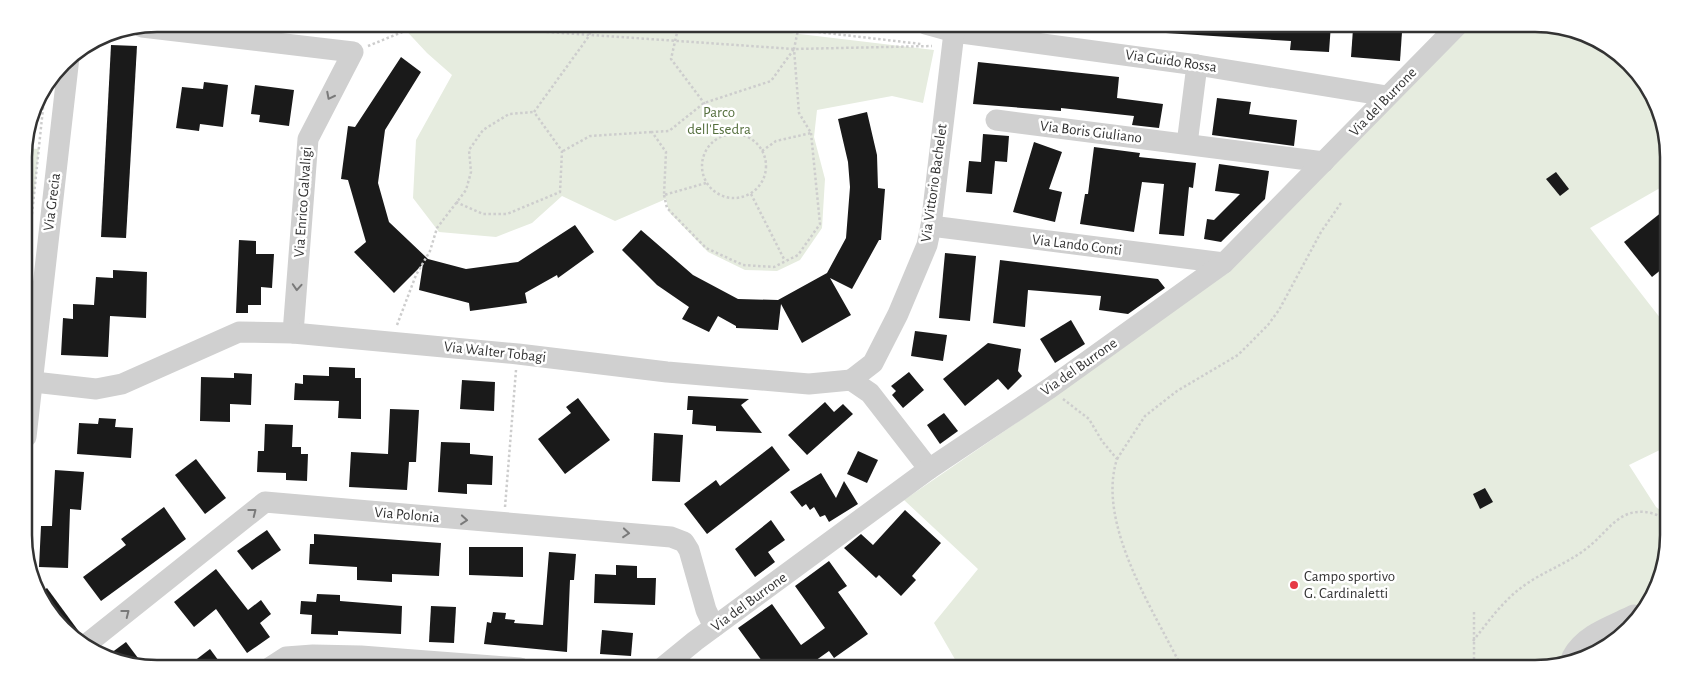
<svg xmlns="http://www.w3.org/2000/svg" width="1692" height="692" viewBox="0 0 1692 692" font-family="'Alegreya Sans',sans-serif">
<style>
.green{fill:#e6ecdf}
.building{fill:#1a1a1a}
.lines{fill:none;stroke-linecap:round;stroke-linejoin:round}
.path{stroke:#cdcdcd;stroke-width:2.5;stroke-dasharray:2.5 2.5;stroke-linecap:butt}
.minor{stroke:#d0d0d0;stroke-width:21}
.oneway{stroke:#7a7a7a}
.poi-dot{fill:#e63946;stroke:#fff;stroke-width:2}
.labels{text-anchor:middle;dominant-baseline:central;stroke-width:5;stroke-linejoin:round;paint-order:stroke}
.street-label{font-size:15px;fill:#333;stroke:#fff}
.park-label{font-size:15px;fill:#56703f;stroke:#fff}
.poi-label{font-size:15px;fill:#333;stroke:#fff;text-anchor:start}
.rim{fill:none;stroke:#333;stroke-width:2.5}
</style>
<rect width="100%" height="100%" fill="#fff"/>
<!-- green -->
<g class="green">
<path d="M400 24H715L934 50 923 103 892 96 817 110 814 137 825 179 822 228 800 260 777 271 745 270 708 252 669 212 666 199 615 221 562 196 532 223 496 237 439 232 413 198 416 140 452 75 427 53Z"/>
<path d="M1469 24H1534L1577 31 1640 76 1667 140V184L1590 228 1668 328V446L1629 465 1656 507 1668 516V534L1661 577 1616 641 1543 668H960L934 623 978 569 904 500 1044 404 1218 279Z"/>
<path d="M24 148 39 149 27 263H25Z"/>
</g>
<!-- building -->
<g class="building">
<path d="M1167 24H1331L1329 52 1290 50 1291 41 1166 33Z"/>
<path d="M1353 29 1402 32 1400 61 1351 57Z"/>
<path d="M111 45 137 46 126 238 101 237Z"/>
<path d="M401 57 421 72 385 130 378 183 389 222 428 259 466 269 518 262 575 225 594 252 558 278 557 275 525 293 527 303 470 311 469 303 419 290 423 264 394 293 354 252 366 242 348 180 341 179 348 126 355 127Z"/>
<path d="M978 62 1119 77 1117 98 1163 104 1159 128 1132 125 1134 116 1061 108V111L973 104Z"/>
<path d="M204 82 228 85 223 127 200 124 199 131 176 128 182 87 203 89Z"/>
<path d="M255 85 294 90 289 126 259 122 260 115 251 114Z"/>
<path d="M1217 98 1251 102 1249 114 1297 120 1294 146 1212 135Z"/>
<path d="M867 112 877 155 878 188 885 189 881 240H879L852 289 830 278 851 315 802 343 781 304 778 330 736 328V326L718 316 709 332 682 319 689 307 657 285 622 250 641 230 693 275 738 299 778 300 827 273 846 238 850 187 848 162 838 119Z"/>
<path d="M983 134 1009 136 1007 162 995 161 992 194 966 192 969 161 981 162Z"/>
<path d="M1034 142 1062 152 1049 189 1062 192 1055 222 1013 212Z"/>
<path d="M1094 147 1140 153 1139 157 1196 163 1193 188 1189 187 1184 236 1159 234 1164 184 1142 182 1134 232 1080 224 1085 194H1088Z"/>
<path d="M1219 164 1269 171 1265 199 1221 242 1204 239 1207 219 1214 220 1240 194 1215 191Z"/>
<path d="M1556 172 1569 189 1560 196 1546 179Z"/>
<path d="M1667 208V265L1652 277 1624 242Z"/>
<path d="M239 240 256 241V254H274L272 288 261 287V305H248V313H236Z"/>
<path d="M945 253 976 256 970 321 939 318Z"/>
<path d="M1000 260 1158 279 1165 288 1128 314 1099 310 1101 296 1028 290 1025 327 993 323Z"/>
<path d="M113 270 147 272 146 318 110 316 108 357 61 355 63 318 73 319V304L94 305 96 277 113 278Z"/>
<path d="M1071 320 1085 344 1055 363 1040 339Z"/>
<path d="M915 331 947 335 943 361 911 356Z"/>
<path d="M988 343 1021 349 1018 371 1022 376 1008 390 998 379 965 406 943 379Z"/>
<path d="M329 367 355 368V378H361V419L338 418 339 401 294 400 295 383 303 384V375L329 376Z"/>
<path d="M909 372 924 390 903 408 892 395 896 391 891 386Z"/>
<path d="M234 373 252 374 251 405 230 404V422L200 421 201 377 234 378Z"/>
<path d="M462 380 495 382 494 411 460 409Z"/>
<path d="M688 396 749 399 741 405 762 433 716 431V426L692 424 693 410H687Z"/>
<path d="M578 398 610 440 565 474 538 439 571 413 566 407Z"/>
<path d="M825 402 834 412 843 404 853 414 807 455 788 435Z"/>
<path d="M390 409 419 410 416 462H409L407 490 349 487 351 452 388 454Z"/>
<path d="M944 413 958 431 940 444 927 425Z"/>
<path d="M99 418 116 419 115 427 133 428 131 458 77 454 79 423 98 424Z"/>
<path d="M265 424 293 425 292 447H301V454H308L307 481 286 480V473L257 472 258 451H264Z"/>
<path d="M654 433 683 435 680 482 652 481Z"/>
<path d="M441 442 470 443V454L493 456 492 485 467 484V494L438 492Z"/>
<path d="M772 446 790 470 707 534 684 504 716 480 720 486Z"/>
<path d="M858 451 878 460 867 483 847 474Z"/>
<path d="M196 459 226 498 205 514 175 475Z"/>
<path d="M55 470 84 472 81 510 70 509 68 568 39 567 41 526H52Z"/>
<path d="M821 473 836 498 844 481 858 504 829 522 825 515 820 517 814 507 810 510 806 504 802 507 790 492Z"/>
<path d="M1485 488 1493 502 1480 509 1473 494Z"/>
<path d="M164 507 186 539 101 601 83 577 126 545 121 539Z"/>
<path d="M905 510 941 543 912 576 916 580 901 596 879 575 876 578 844 548 861 534 873 545Z"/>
<path d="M771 520 785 540 768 552 775 562 755 577 735 549Z"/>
<path d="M267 530 281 550 252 570 237 551Z"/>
<path d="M314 534 441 543 439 576 392 574V582L357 580V567L309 564 310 544H314Z"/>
<path d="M469 547H523V577L469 575Z"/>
<path d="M549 552 576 554 574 580H570L567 652 484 644 487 622 491 623 493 612 506 613 505 619 515 620 514 623 543 625Z"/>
<path d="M829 561 847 586 838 592 868 634 834 658 829 651 805 668H767L738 628 772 604 801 645 825 628 795 586Z"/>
<path d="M616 565 637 566V578H656L655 605 594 603 595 574 616 575Z"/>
<path d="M216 569 248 610 261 600 271 614 260 623 270 637 247 653 216 609 194 627 174 602Z"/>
<path d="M47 588 80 633 78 636 57 622 42 592Z"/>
<path d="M317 594 340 595V601L402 606 401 634 338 631V635L311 634 312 615 300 614 301 601 316 602Z"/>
<path d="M431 606 456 607 454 643 429 642Z"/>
<path d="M602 630 633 633 631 656 600 654Z"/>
<path d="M126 642 144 666 115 661 107 656Z"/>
<path d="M210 649 224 668H185Z"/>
</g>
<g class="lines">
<!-- path -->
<g class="path">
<path d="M432 24 794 49 932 46"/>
<path d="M679 24 671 59 704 103 720 137"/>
<path d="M749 24 921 44"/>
<path d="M368 46 422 24"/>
<circle cx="734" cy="166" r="32"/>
<path d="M563 151 590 136 652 132"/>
<path d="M762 151 776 141 811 133 799 113 794 49 798 30"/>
<path d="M706 183 664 195 666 152 652 132 669 131 704 103 771 81 794 49"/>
<path d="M751 194 785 261"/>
<path d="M664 195 667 208 706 248 743 265 774 267 798 255 820 224 811 133"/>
<path d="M456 202 483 214H507L560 192 562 151 534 112 589 36 593 24"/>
<path d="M32 214 45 89"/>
<path d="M397 325 416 275 430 251 437 228 466 190 471 172 469 150 483 130 509 114 534 112"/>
<path d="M1063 399 1089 419 1102 441 1117 459C1096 524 1154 611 1182 668"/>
<path d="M1117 459 1145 416 1177 391 1238 355 1268 325 1279 310 1321 232 1341 203"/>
<path d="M505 507 516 370"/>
<path d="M1474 612V668"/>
<path d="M1473 641C1488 622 1502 602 1522 587 1542 572 1567 564 1587 548 1601 538 1612 520 1628 514 1642 509 1657 513 1668 521"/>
</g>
<!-- minor -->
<g class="minor">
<path d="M925 24 954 32 1197 65 1387 96"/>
<path d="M142 27 353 52 308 139 293 333"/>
<path d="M996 120 1324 162"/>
<path d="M1187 144 1197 65"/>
<path d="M931 226 1224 263"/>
<path d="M851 380 873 363 898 314 927 245 931 226 955 24"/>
<path d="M25 381 96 389 122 384 239 332 293 333 518 354 667 372 809 384 851 380 870 393 929 469"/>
<path d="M26 437 69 57"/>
<path d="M88 643 265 502 671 537 684 542 689 550 706 610 714 627"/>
<path d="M1572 657C1584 634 1612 626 1634 615"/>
<path d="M269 668 286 657 313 655 361 656 520 668"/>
<path d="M662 668 695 641 929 469 1050 388 1224 263 1459 24"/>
</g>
</g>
<!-- one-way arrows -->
<defs><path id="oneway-chevron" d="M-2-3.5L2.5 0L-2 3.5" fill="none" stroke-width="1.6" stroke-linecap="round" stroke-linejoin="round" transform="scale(1.25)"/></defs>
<g class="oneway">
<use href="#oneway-chevron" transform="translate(330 96) rotate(117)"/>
<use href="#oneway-chevron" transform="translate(297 287) rotate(94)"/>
<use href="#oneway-chevron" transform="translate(253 512) rotate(-38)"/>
<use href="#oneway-chevron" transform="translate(464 520) rotate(5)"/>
<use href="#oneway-chevron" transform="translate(626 533) rotate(5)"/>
<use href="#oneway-chevron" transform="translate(126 613) rotate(-38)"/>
</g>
<!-- markers -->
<circle class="poi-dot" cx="1294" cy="585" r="5"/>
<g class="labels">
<!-- street labels -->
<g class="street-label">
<text transform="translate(1171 61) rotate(8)">Via Guido Rossa</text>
<text transform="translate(1383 102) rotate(-46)">Via del Burrone</text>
<text transform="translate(1091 132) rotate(7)">Via Boris Giuliano</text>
<text transform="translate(934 183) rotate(-82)">Via Vittorio Bachelet</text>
<text transform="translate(52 202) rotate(-83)">Via Grecia</text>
<text transform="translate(303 202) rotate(-86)">Via Enrico Galvaligi</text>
<text transform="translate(1077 245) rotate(7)">Via Lando Conti</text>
<text transform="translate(495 352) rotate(6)">Via Walter Tobagi</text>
<text transform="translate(1079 367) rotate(-35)">Via del Burrone</text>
<text transform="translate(407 515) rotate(5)">Via Polonia</text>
<text transform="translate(749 602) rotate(-36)">Via del Burrone</text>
</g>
<!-- park labels -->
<g class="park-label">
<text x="719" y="112">Parco<tspan x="719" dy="17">dell'Esedra</tspan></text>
</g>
<!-- poi labels -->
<g class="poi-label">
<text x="1304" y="576">Campo sportivo<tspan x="1304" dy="17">G. Cardinaletti</tspan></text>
</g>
</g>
<!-- crop -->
<path d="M0 0H1692V692H0ZM157 32H1535A125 125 0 0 1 1660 157V535A125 125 0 0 1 1535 660H157A125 125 0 0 1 32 535V157A125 125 0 0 1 157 32Z" fill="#fff" fill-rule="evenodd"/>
<path class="rim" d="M157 32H1535A125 125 0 0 1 1660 157V535A125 125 0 0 1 1535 660H157A125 125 0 0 1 32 535V157A125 125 0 0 1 157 32Z"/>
</svg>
